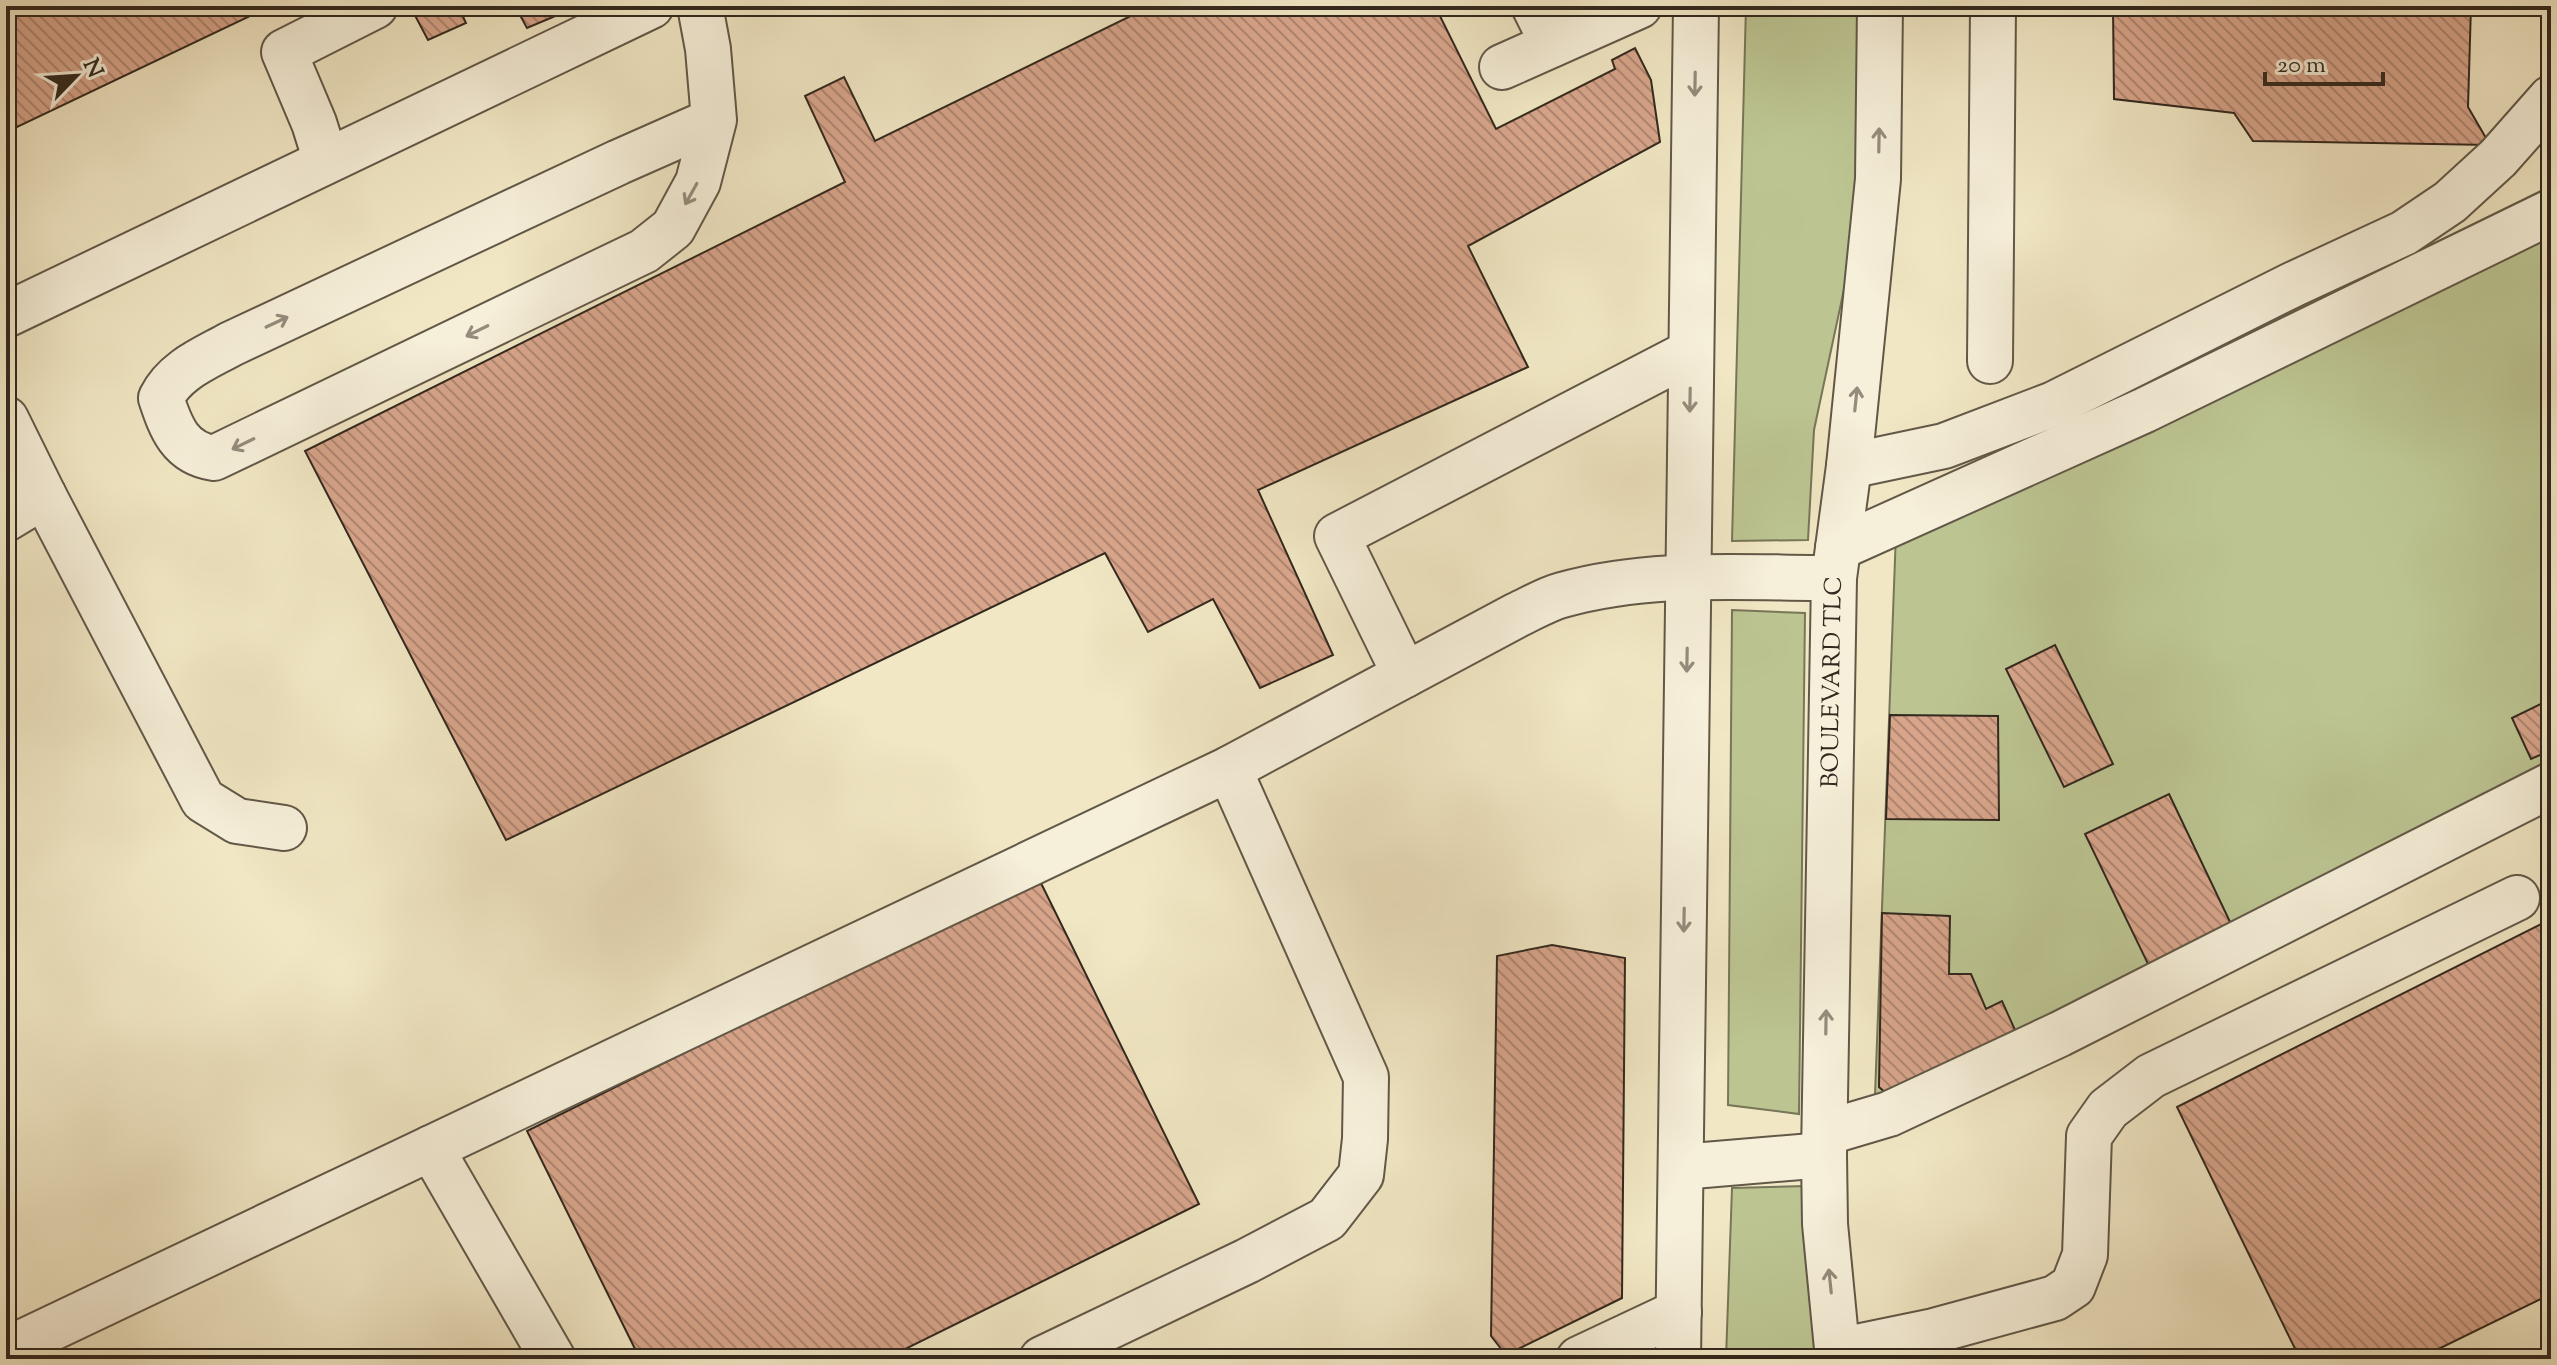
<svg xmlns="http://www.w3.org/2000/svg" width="2557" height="1365" viewBox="0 0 2557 1365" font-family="'Sorts Mill Goudy',serif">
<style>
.grass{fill:#bcc592;stroke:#777658;stroke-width:2}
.building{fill:url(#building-back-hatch);stroke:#32281e;stroke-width:2}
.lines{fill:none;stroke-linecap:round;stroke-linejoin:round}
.minor-casing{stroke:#625848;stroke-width:48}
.minor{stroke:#f6efd9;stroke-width:44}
.oneway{stroke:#948c7c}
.labels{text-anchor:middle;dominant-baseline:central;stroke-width:6;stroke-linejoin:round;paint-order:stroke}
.street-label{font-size:24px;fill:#32281e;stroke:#f6efd9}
</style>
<defs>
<pattern id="building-back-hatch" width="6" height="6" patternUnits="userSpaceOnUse" patternTransform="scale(2)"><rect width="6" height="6" fill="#d8a58b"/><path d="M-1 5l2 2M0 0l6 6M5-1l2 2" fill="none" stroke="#b08671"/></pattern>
</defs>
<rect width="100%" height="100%" fill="#f1e7c4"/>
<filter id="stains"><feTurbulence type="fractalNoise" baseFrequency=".0025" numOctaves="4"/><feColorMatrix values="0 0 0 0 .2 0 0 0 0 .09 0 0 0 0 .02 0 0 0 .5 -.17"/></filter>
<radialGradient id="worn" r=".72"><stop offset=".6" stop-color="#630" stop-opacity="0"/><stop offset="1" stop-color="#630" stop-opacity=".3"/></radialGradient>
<!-- grass -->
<g class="grass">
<path d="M1746 6H1861L1862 205 1814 430 1808 540 1732 541Z"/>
<path d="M2551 186V805L1874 1122 1897 506Z"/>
<path d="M1732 610 1805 613 1799 1114 1728 1105Z"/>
<path d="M1805 1186 1817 1359H1726L1732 1188Z"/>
</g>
<!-- building -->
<g class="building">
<path d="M6 6H271L15 128 6 109Z"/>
<path d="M410 6H458L466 23 428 40Z"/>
<path d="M515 6H579L527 28Z"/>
<path d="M1151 6H1435L1496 129 1615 69 1612 60 1635 48 1651 80 1660 142 1468 246 1528 367 1258 490 1333 655 1260 688 1213 599 1148 632 1105 553 506 840 305 451 845 182 805 96 844 77 875 141Z"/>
<path d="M2113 6H2471L2468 107 2490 145 2253 141 2234 113 2114 99Z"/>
<path d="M2055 645 2113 764 2064 787 2006 669Z"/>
<path d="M2551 699V750L2531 759 2512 718Z"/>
<path d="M1890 715 1998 716 1999 820 1886 819Z"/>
<path d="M2169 794 2232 926 2149 966 2085 834Z"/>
<path d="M1038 877 1199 1204 885 1359H640L527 1131Z"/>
<path d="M1882 913 1950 916 1949 974H1971L1986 1009 2002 1001 2019 1039 1894 1100 1879 1087Z"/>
<path d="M2551 919V1294L2418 1359H2300L2177 1107Z"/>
<path d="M1552 945 1625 958 1622 1298 1506 1355 1491 1336 1497 956Z"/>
</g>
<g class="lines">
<!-- minor casing -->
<g class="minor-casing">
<g id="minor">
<path d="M700 6 708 49 714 120 698 182 673 228 644 251 214 458C180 453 171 428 161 398 175 370 204 359 231 344L619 162 714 120"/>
<path d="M1534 6 1553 44"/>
<path d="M1502 67 1639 6"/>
<path d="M326 161 314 123 284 52 375 6"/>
<path d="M6 315 651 6"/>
<path d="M1990 361 1993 6"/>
<path d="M6 419 44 496 203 800 237 821 284 828"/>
<path d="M1849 466 1944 446 2054 404 2294 284 2404 233 2450 202 2498 158 2551 98"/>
<path d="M6 519 44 496"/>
<path d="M1838 548 2145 410 2551 212"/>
<path d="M1405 675 1337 536 1691 352"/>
<path d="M1825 1133 1889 1114 2060 1034 2551 785"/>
<path d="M431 1148 553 1359"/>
<path d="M1681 1167 1824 1155"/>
<path d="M6 1350 1229 769 1517 615C1532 608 1547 599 1562 595 1650 570 1744 578 1834 578"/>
<path d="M1837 1351 1934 1331 2055 1298 2073 1286 2085 1255 2089 1136 2108 1109 2151 1076 2517 898"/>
<path d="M1042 1359 1247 1261 1327 1219 1361 1175 1365 1139 1366 1077 1229 769"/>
<path d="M1579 1359 1679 1312"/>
<path d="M1678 1359 1696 6"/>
<path d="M1838 1359 1825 1224 1824 1155 1834 578 1849 466 1878 179 1880 6"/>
</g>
</g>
<!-- minor -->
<use href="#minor" class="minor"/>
</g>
<!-- one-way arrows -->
<defs><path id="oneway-shaft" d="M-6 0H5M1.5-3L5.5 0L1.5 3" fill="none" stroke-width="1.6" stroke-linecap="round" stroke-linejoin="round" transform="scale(2)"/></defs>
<g class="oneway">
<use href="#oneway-shaft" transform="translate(1695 84) rotate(91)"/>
<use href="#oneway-shaft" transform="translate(1879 140) rotate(-89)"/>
<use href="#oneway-shaft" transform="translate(691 194) rotate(119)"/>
<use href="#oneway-shaft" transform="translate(277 322) rotate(-25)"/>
<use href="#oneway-shaft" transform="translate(477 331) rotate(154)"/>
<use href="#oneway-shaft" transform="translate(1856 399) rotate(-84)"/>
<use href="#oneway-shaft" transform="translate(1690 400) rotate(91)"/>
<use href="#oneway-shaft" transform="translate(243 444) rotate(154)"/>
<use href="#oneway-shaft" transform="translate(1687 660) rotate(91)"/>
<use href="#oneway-shaft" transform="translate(1684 920) rotate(91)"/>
<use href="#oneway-shaft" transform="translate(1826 1022) rotate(-89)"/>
<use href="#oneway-shaft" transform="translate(1830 1281) rotate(-96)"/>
</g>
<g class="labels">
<!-- street labels -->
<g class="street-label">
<text transform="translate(1833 682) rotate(-89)">BOULEVARD TLC</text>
</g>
</g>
<!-- margin -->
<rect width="2557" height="1365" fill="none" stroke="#f1e7c4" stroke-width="32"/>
<rect x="8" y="8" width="2541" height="1349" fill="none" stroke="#32281e" stroke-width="4"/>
<rect x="16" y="16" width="2525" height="1333" fill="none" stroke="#32281e" stroke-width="2"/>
<!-- north arrow -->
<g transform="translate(76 76) rotate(65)" stroke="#f6efd9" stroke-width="6" paint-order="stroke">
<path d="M0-6L14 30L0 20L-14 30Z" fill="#32281e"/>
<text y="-12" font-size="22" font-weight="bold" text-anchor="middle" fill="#32281e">N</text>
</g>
<!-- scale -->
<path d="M2265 72v12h118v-12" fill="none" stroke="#32281e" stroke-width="4"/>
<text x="2277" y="72" font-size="24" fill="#32281e" stroke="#f6efd9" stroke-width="6" paint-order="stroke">20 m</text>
<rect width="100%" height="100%" filter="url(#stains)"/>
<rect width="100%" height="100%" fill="url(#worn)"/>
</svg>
